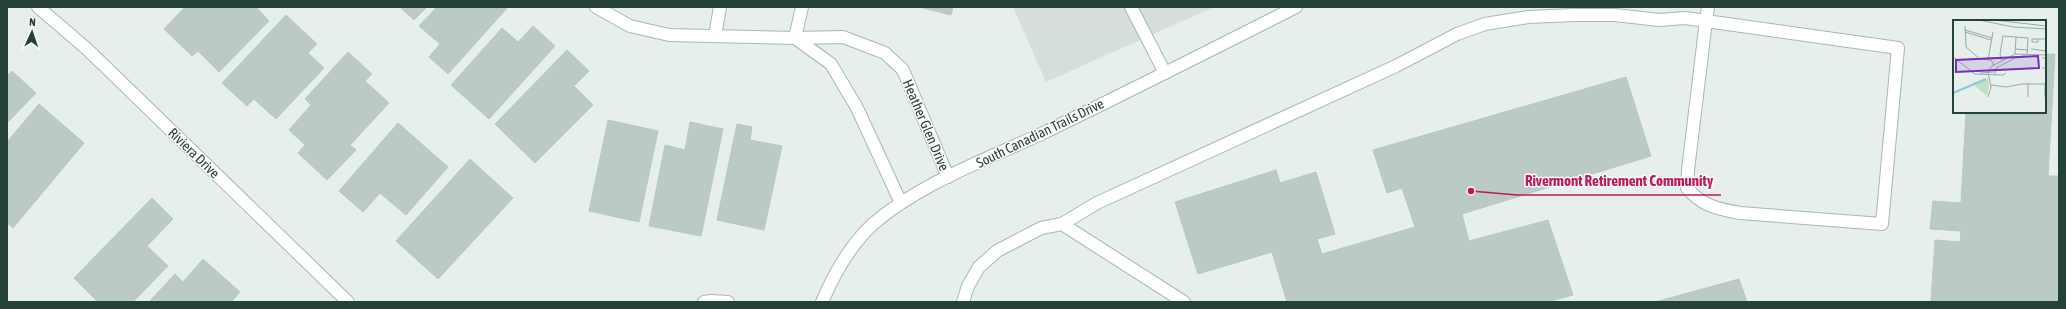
<svg xmlns="http://www.w3.org/2000/svg" width="2066" height="309" viewBox="0 0 2066 309" font-family="'Asap Condensed',sans-serif">
<style>
.built{fill:#d4dfda}
.building{fill:#bbcac4;stroke:#b8c9c2}
.lines{fill:none;stroke-linecap:round;stroke-linejoin:round}
.minor-casing{stroke:#a8b8b2;stroke-width:14}
.minor{stroke:#fff;stroke-width:12}
.labels{text-anchor:middle;dominant-baseline:central;stroke-width:3;stroke-linejoin:round;paint-order:stroke}
.street-label{font-size:14px;fill:#24423a;stroke:#f7fbf9}
.inset-river{fill:none;stroke:#8ec9d4;stroke-width:2}
.inset-road{fill:none;stroke:#98aaa4;stroke-width:1}
.view{fill:#7b2cbf;fill-opacity:0.15;stroke:#7b2cbf;stroke-width:2}
.inset-edge{fill:none;stroke:#24423a;stroke-width:2}
.leader{fill:none;stroke:#c2185b;stroke-width:1.5}
.callout-dot{fill:#c2185b;stroke:#f7fbf9;stroke-width:1.5}
.callout-label{font-size:15px;text-anchor:middle;font-weight:bold;fill:#c2185b;stroke:#f7fbf9;stroke-width:3;stroke-linejoin:round;paint-order:stroke}
</style>
<rect width="100%" height="100%" fill="#e6efeb"/>
<!-- built -->
<path class="built" d="M1013 7H1214L1046 82Z"/>
<!-- building -->
<g class="building">
<path d="M185 7H256L269 21 219 72 198 51 192 56 164 29Z"/>
<path d="M400 7H427L414 20Z"/>
<path d="M437 7H508L448 74 429 57 440 44 419 26Z"/>
<path d="M919 7H953L951 15Z"/>
<path d="M286 15 317 44 308 53 324 68 276 119 254 99 247 106 222 83Z"/>
<path d="M533 26 555 46 489 119 451 85 502 28 518 42Z"/>
<path d="M567 50 589 71 574 86 593 105 535 163 495 124Z"/>
<path d="M348 52 372 74 365 81 389 103 350 145 356 150 327 180 298 153 305 145 289 130 311 105 305 99Z"/>
<path d="M2045 54H2055L2048 176H2059V302H1931L1935 240 1960 242 1961 231 1930 229 1933 201 1961 203 1966 112H2045Z"/>
<path d="M12 71 36 93 7 123V76Z"/>
<path d="M1626 77 1651 156 1462 214 1469 241 1548 220 1573 295 1547 302H1287L1272 252 1198 274 1175 202 1276 170 1280 183 1316 172 1335 234 1317 239 1322 254 1415 227 1402 188 1387 193 1373 150Z"/>
<path d="M39 104 84 143 13 228 7 223V142Z"/>
<path d="M608 120 658 131 639 222 589 211Z"/>
<path d="M690 122 723 129 701 236 649 226 665 145 685 150Z"/>
<path d="M398 123 448 167 406 215 380 193 363 212 339 191Z"/>
<path d="M737 124 752 127 750 140 782 146 764 230 717 220Z"/>
<path d="M470 159 513 198 438 279 396 241Z"/>
<path d="M152 198 173 219 147 246 168 266 133 302H98L74 278Z"/>
<path d="M203 259 240 292 231 302H149L175 274 183 282Z"/>
<path d="M1739 279 1747 302H1655Z"/>
</g>
<g class="lines">
<!-- minor casing -->
<g class="minor-casing">
<g id="minor">
<path d="M38 7 87 49 348 302"/>
<path d="M596 7 630 26 669 35 795 38 843 37 885 53 903 70 948 177"/>
<path d="M1131 7 1165 73"/>
<path d="M1706 21 1898 48 1882 224 1740 213C1718 209 1702 206 1687 188L1688 170Z"/>
<path d="M715 36 720 7"/>
<path d="M795 38 831 64 857 108 901 203"/>
<path d="M795 38 802 7"/>
<path d="M1062 224 1184 302"/>
<path d="M704 302 711 301 728 302"/>
<path d="M822 302C834 274 850 245 873 224 919 184 985 160 1041 134 1126 93 1211 50 1296 7"/>
<path d="M963 302 968 286 979 267 997 251 1041 228 1062 224 1097 203 1396 66 1457 34 1485 24 1528 17 1574 15H1615L1659 20 1685 18 1706 21 1708 7"/>
</g>
</g>
<!-- minor -->
<use href="#minor" class="minor"/>
</g>
<g class="labels">
<!-- street labels -->
<g class="street-label">
<text transform="translate(926 125) rotate(67)">Heather Glen Drive</text>
<text transform="translate(1040 133) rotate(-26)">South Canadian Trails Drive</text>
<text transform="translate(194 153) rotate(44)">Riviera Drive</text>
</g>
</g>
<!-- overview -->
<g transform="translate(1953 20)">
<rect width="93" height="93" fill="#e6efeb"/>
<path d="M35 59 36 66 34 76 22 66 21 63Z" fill="#bfe0c8"/>
<path class="inset-river" d="M0 73 33 59"/>
<path class="inset-road" d="M26 0 60 7 93 9M41 0 93 6M12 6 13 27 27 39 38 40 41 45M12 10 39 18M12 12 38 20M85 19V22H79V19H93M62 29 75 30M78 29 93 31M62 34 63 17M0 37 22 54 50 55 53 53M35 40 40 12M49 40 47 34 50 16 75 18 74 34M89 48H93V38H89M27 53 41 52M42 54 43 48 62 38 71 37V34M75 63V77M92 64V77M38 65 53 67 69 64H93M35 77 38 67 35 52 39 46 62 34 93 35"/>
<path class="view" d="M85 36 86 48 3 52V40Z"/>
<rect width="93" height="93" class="inset-edge"/>
</g>
<!-- callouts -->
<path class="leader" d="M1471 191L1517 195H1721"/>
<circle class="callout-dot" cx="1471" cy="191" r="4"/>
<g class="callout-label">
<text x="1619" y="186">Rivermont Retirement Community</text>
</g>
<!-- border -->
<rect width="2066" height="309" fill="none" stroke="#24423a" stroke-width="16"/>
<!-- north arrow -->
<g transform="translate(32 32) rotate(3)" stroke="#f7fbf9" stroke-width="3" paint-order="stroke">
<path d="M0-3L7 15L0 10L-7 15Z" fill="#24423a"/>
<text y="-6" font-size="11" font-weight="bold" text-anchor="middle" fill="#24423a">N</text>
</g>
</svg>
